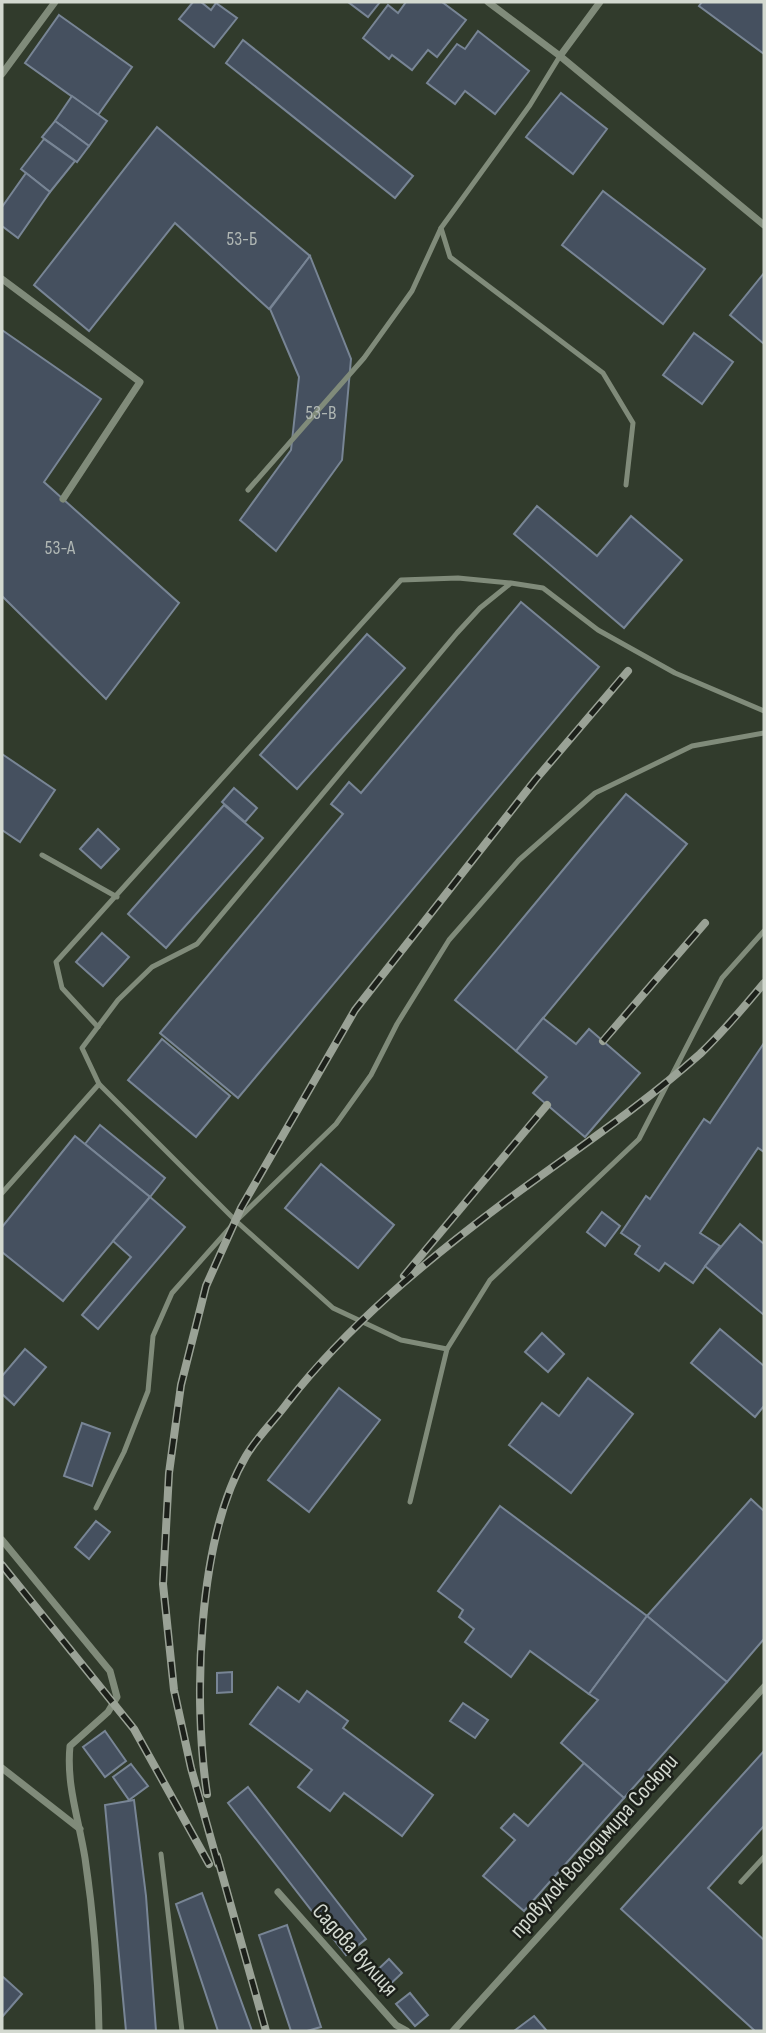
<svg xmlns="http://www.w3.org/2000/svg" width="766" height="2033" viewBox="0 0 766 2033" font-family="'Sofia Sans Condensed',sans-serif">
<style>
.building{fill:#45505f;stroke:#788595;stroke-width:2}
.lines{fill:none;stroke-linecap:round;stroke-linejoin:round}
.lane{stroke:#808b7a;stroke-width:5}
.street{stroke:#808b7a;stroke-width:7}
.rail-casing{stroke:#9aa296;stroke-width:8}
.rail{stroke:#1c201a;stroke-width:5;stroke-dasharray:16;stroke-linecap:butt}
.labels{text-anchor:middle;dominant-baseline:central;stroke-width:5;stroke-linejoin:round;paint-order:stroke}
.number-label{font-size:19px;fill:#b0b7b4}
.street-label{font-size:23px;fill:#d3d9d0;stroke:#1c201a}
</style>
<rect width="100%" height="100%" fill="#313b2c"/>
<!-- building -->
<g class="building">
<path d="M193 2H201L211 10 216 3 237 18 214 47 179 19Z"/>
<path d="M348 2H380L368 17Z"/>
<path d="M406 2H442L466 20 437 57 428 50 412 70 392 55 389 59 363 38 388 5 398 13Z"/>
<path d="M702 2H764V54L699 6Z"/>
<path d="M59 15 132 67 98 115 25 63Z"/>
<path d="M478 31 529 71 495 114 465 91 455 104 427 83 457 44 465 49Z"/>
<path d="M243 40 413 176 395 198 226 63Z"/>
<path d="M561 93 607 129 573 174 526 137Z"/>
<path d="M72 96 107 121 89 146 55 121Z"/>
<path d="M55 121 89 146 77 162 42 137Z"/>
<path d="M157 127 310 256 269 309 175 223 89 331 34 285Z"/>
<path d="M44 139 75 161 50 192 21 169Z"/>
<path d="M26 173 50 192 18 238 2 226V207Z"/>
<path d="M603 191 705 269 663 324 562 245Z"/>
<path d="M310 256 351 359 342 460 276 551 240 520 291 450 299 377 270 309Z"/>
<path d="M764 273V344L730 315Z"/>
<path d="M2 330 101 399 44 482 179 603 106 699 2 596Z"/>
<path d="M694 333 733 362 702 404 663 375Z"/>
<path d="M537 506 597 556 631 516 682 560 624 628 514 534Z"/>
<path d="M521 602 599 667 238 1098 160 1033 343 814 331 804 349 782 361 793Z"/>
<path d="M367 634 405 668 297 789 260 755Z"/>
<path d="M2 754 55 790 20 842 2 830Z"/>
<path d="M234 788 257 808 245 822 222 802Z"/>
<path d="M626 794 687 844 516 1051 455 1000Z"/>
<path d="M224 805 263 838 166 948 128 914Z"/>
<path d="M98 829 119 849 101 868 80 849Z"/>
<path d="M102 933 129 957 103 986 76 962Z"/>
<path d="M543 1018 576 1044 589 1029 640 1073 585 1137 533 1093 547 1077 516 1051Z"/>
<path d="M162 1039 230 1096 196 1137 128 1080Z"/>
<path d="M764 1043V1152L758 1148 700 1233 720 1246 693 1283 665 1263 659 1271 635 1254 640 1246 621 1233 646 1196 650 1199 704 1119 710 1123Z"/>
<path d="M100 1125 165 1178 150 1197 85 1144Z"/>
<path d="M75 1136 150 1197 63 1301 2 1252V1227Z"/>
<path d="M321 1164 394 1225 358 1268 285 1208Z"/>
<path d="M150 1197 185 1227 98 1329 82 1315 131 1257 113 1241Z"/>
<path d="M602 1212 620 1226 605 1246 587 1232Z"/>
<path d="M740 1224 764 1244V1315L705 1266Z"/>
<path d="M720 1329 764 1366V1406L755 1417 691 1363Z"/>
<path d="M542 1333 564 1354 548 1372 525 1352Z"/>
<path d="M25 1349 46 1367 14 1405 2 1394V1376Z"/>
<path d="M588 1378 633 1414 571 1493 509 1445 542 1403 559 1416Z"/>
<path d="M339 1388 380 1420 309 1512 268 1480Z"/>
<path d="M82 1423 110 1433 92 1486 64 1476Z"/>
<path d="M751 1499 764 1511V1639L727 1682 647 1616Z"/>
<path d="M500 1506 647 1616 589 1694 530 1651 511 1677 465 1642 474 1629 459 1617 463 1610 438 1591Z"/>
<path d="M96 1521 110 1532 89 1559 75 1547Z"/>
<path d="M647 1616 727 1682 624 1798 561 1743 598 1700 589 1694Z"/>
<path d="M232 1672V1692L217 1693V1673Z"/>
<path d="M278 1687 299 1702 307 1691 348 1721 343 1728 433 1795 402 1836 344 1793 330 1811 298 1787 312 1770 250 1724Z"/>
<path d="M463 1703 488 1720 475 1738 450 1721Z"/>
<path d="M105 1731 126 1761 105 1777 83 1747Z"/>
<path d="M764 1751V1826L708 1888 764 1940V2031H755L621 1909Z"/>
<path d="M584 1763 624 1798 524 1911 483 1876 515 1840 501 1828 514 1814 528 1826Z"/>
<path d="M131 1764 148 1786 129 1800 113 1777Z"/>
<path d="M248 1787 366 1939 346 1955 228 1803Z"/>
<path d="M134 1800 146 1896 156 2031H126L105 1805Z"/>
<path d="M202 1893 252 2031H218L176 1904Z"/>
<path d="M287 1925 321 2027 307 2031H291L259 1935Z"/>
<path d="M389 1959 402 1973 384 1990 371 1976Z"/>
<path d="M2 1976 22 1994 2 2017Z"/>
<path d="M410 1993 428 2015 415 2026 396 2004Z"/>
<path d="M534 2016 547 2031H514Z"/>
</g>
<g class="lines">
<!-- lane -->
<g class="lane">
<path d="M560 56 530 105 441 228 450 257 603 373 633 423 626 485"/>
<path d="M248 490 364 358 412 291 441 228"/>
<path d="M42 855 117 897"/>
<path d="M98 1027 62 988 56 962 401 580 458 578 510 583"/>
<path d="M99 1084 236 1221 333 1308 401 1340 447 1349"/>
<path d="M2 1193 99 1084 82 1048 118 1000 152 967 197 944 457 633 480 608 511 583 543 588 598 630 675 673 764 711"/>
<path d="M410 1502 447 1349 490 1280 639 1139 722 978 764 931"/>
<path d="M96 1508 124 1452 148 1391 153 1336 172 1293 236 1221 336 1124 371 1075 397 1024 449 940 519 860 595 793 692 746 764 733"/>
<path d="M161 1854 182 2031"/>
<path d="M741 1882 764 1857"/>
</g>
<!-- street -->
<g class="street">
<path d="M488 2 560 56 764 225"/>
<path d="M560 56 600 2"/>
<path d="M2 74 55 2"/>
<path d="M2 279 140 382 63 499"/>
<path d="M2 1540 110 1671 117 1697 108 1712 70 1746C66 1785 79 1820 85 1858 94 1917 98 1972 99 2031"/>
<path d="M2 1768 80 1829"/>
<path d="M278 1892 396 2025 407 2031"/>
<path d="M453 2031 764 1687"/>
</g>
<!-- rail casing -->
<g class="rail-casing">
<g id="rail">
<path d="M603 1041 705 923"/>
<path d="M404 1276 547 1105"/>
<path d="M2 1565 134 1729 209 1864"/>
<path d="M207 1794C193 1701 197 1539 246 1456 257 1437 275 1420 288 1402 348 1325 428 1259 506 1201 571 1153 639 1108 700 1054 723 1032 744 1007 764 983"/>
<path d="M217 1856 266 2031"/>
<path d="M218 1864 191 1768 174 1690 163 1584 169 1473 181 1385 206 1286 241 1208 355 1010 536 779 628 671"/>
</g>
</g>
<!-- rail -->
<use href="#rail" class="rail"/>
</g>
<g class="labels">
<!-- number labels -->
<g class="number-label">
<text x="242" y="239">53-Б</text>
<text x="321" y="413">53-В</text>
<text x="60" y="548">53-А</text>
</g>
<!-- street labels -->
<g class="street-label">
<text transform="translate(594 1846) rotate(-48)">провулок Володимира Сосюри</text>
<text transform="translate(355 1950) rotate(48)">Садова вулиця</text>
</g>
</g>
<!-- border -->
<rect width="766" height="2033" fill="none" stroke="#d3d9d0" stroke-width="7"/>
</svg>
